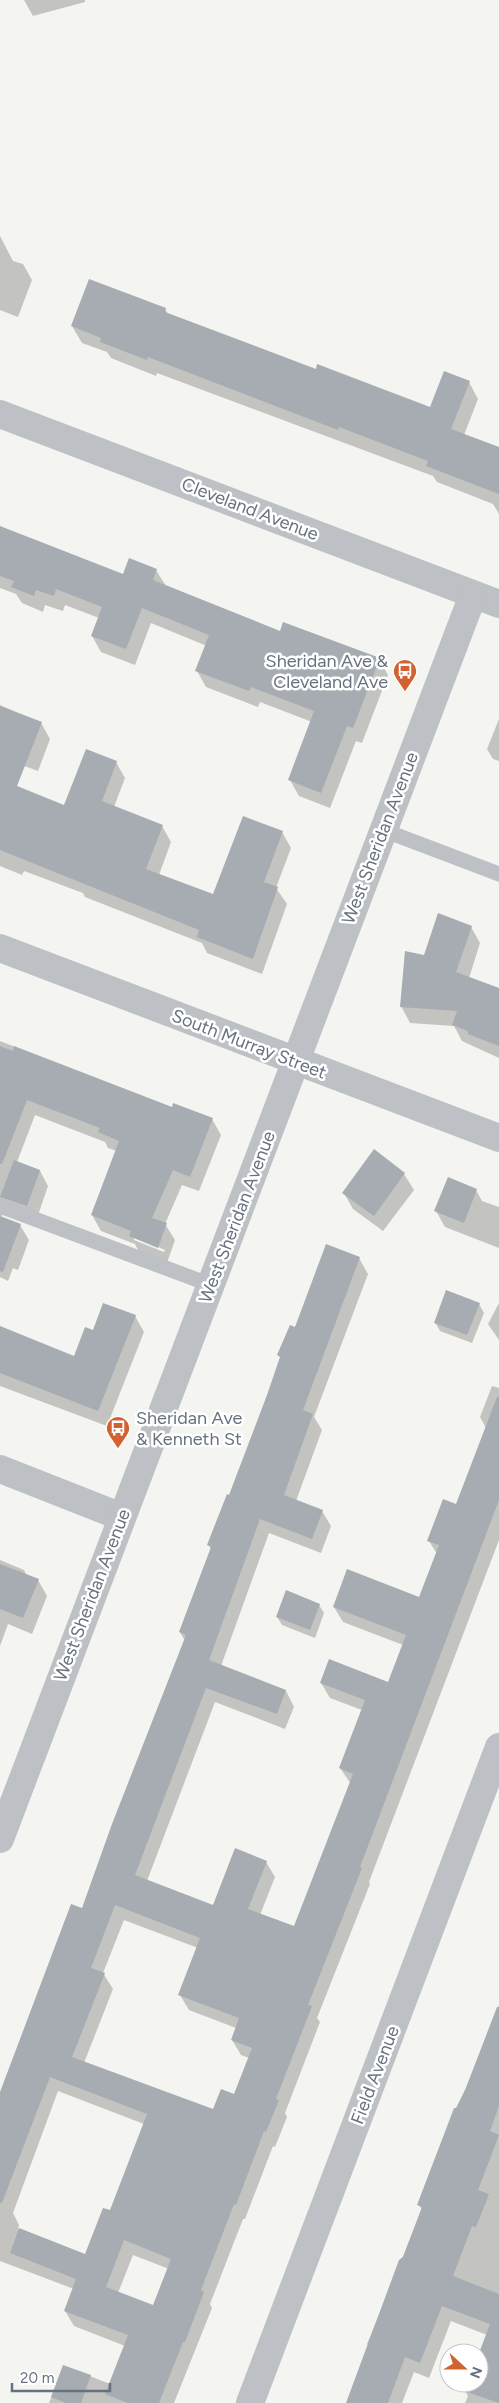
<svg xmlns="http://www.w3.org/2000/svg" width="499" height="2403" viewBox="0 0 499 2403" font-family="Figtree,sans-serif">
<style>
.shadow{fill:#0003;fill-rule:evenodd}
.building{fill:#a6acb2;fill-rule:evenodd}
.lines{fill:none;stroke-linecap:round;stroke-linejoin:round}
.service{stroke:#bdc0c4;stroke-width:15}
.minor{stroke:#bdc0c4;stroke-width:28}
.tertiary{stroke:#bdc0c4;stroke-width:28}
.labels{text-anchor:middle;dominant-baseline:central;stroke-width:5;stroke-linejoin:round;paint-order:stroke}
.street-label{font-size:18px;fill:#66727f;stroke:#fff}
.poi-label{font-size:18px;fill:#66727f;stroke:#fff;text-anchor:end}
</style>
<rect width="100%" height="100%" fill="#f4f4f0"/>
<!-- shadow -->
<g class="shadow">
<path d="M24 0H85V2L33 16Z"/>
<path d="M0 236 13 261 23 264 32 280 18 317 0 310Z"/>
<path d="M165 309 168 314 316 370 431 409 469 382 478 399 464 435 499 449V514L493 504 437 482 433 476 157 373 156 376 111 358 107 352 82 343 72 326Z"/>
<path d="M0 528 124 575 156 570 166 586 280 633 379 659 388 675 362 743 356 741 330 808 299 796 290 780 312 722 260 702 258 707 206 687 197 671 207 646 151 623 135 665 101 652 92 636 99 618 65 605 63 611 45 605 43 612 22 603 16 594 0 588Z"/>
<path d="M0 705 41 723 50 739 38 771 0 757Z"/>
<path d="M499 719V761L493 759 487 749Z"/>
<path d="M116 762 125 778 114 807 162 826 171 842 159 875 214 895 282 832 291 848 276 888 287 904 262 974 207 953 202 943 85 897 83 893 24 871 22 875 0 866V799L65 806Z"/>
<path d="M471 927 480 943 469 978 499 989V1058L462 1041 454 1026 410 1023 401 1006 425 956Z"/>
<path d="M0 1041 172 1108 212 1119 221 1135 199 1191 182 1185 165 1224 175 1240 167 1263 139 1252 135 1244 101 1231 92 1215 117 1151 108 1148 105 1142 35 1115 17 1162 40 1171 48 1186 36 1221 3 1214 1 1217 20 1225 29 1240 18 1270 13 1268 8 1281 0 1277ZM134 1237 165 1250 164 1252 134 1240Z"/>
<path d="M404 1174 414 1190 383 1231 353 1209 344 1193Z"/>
<path d="M476 1190 482 1201 499 1207V1248L445 1227 436 1211Z"/>
<path d="M359 1258 368 1274 314 1417 322 1430 296 1501 322 1511 331 1526 321 1553 269 1533 221 1666 286 1691 294 1707 285 1729 215 1702 147 1881 214 1906 266 1862 275 1877 260 1915 294 1928 351 1784 340 1768 362 1710 330 1698 321 1683H389L403 1645 343 1622 334 1607 420 1598 437 1554 429 1541 456 1506 486 1428 480 1417 492 1386 499 1388V1540L369 1882 370 1884 317 2018 320 2022 285 2113 287 2117 275 2147 273 2146 245 2219H243L210 2304 212 2308 174 2403H49L64 2366 110 2384 125 2346 74 2326 65 2311 74 2289 0 2261V2094L83 1910 185 1641 180 1632 211 1550 209 1545 230 1497 281 1359 279 1355 295 1329ZM124 1920 198 1948 180 1995 189 2010 236 2028 232 2040 241 2055 249 2058 234 2096 214 2110 84 2063 113 1989 103 1973ZM58 2091 144 2124 111 2212 86 2255 18 2229 19 2225 13 2213ZM133 2255 169 2269 154 2307 118 2293Z"/>
<path d="M499 1303V1340L488 1324Z"/>
<path d="M479 1304 484 1313 472 1343 440 1331 435 1322Z"/>
<path d="M135 1316 144 1332 107 1426 0 1386V1327L75 1357 94 1331Z"/>
<path d="M0 1560 24 1570 27 1576 38 1580 47 1596 32 1634 8 1624 0 1646Z"/>
<path d="M319 1605 324 1613 315 1638 282 1625 277 1617Z"/>
<path d="M499 2005V2403H465L468 2396 465 2391 468 2383H479V2355L487 2335 451 2321 429 2378 414 2372 402 2403H348L369 2347 367 2344 422 2210 419 2205Z"/>
</g>
<!-- building -->
<g class="building">
<path d="M89 279 166 308 165 312 316 369 317 364 430 407 444 371 470 381 451 429 499 447V494L426 466 428 461 339 427 338 430 148 357 147 360 100 342 101 338 71 326Z"/>
<path d="M0 526 123 574 129 558 157 569 153 580 280 631 283 622 380 658 353 728 347 726 321 793 288 780 314 711 251 687 249 691 195 671 209 635 142 608 126 649 91 636 102 607 56 589 54 596 36 590 34 596 11 587 14 581 0 576Z"/>
<path d="M0 706 42 722 17 786 64 805 86 749 117 761 102 801 163 825 146 869 213 894 243 816 283 831 264 882 278 887 253 959 197 937 199 930 0 850Z"/>
<path d="M438 913 472 926 456 972 499 988V1046L468 1034V1031L452 1025 457 1011 400 1007 405 951 424 955Z"/>
<path d="M0 1046 13 1051 14 1046 172 1107 173 1103 213 1118 190 1177 173 1170 152 1218 167 1223 158 1248 129 1236 131 1231 91 1215 119 1141 98 1132 100 1128 27 1100 2 1164H0Z"/>
<path d="M374 1149 405 1173 374 1216 342 1193Z"/>
<path d="M14 1160 40 1170 27 1206 0 1197Z"/>
<path d="M448 1177 477 1189 464 1223 434 1211Z"/>
<path d="M0 1216 21 1224 3 1272 0 1271Z"/>
<path d="M326 1244 360 1257 303 1410 313 1414 284 1495 323 1510 312 1539 260 1519 209 1660 286 1690 277 1714 206 1688 135 1875 213 1905 235 1848 267 1861 248 1909 294 1926 353 1774 339 1768 365 1700 320 1683 329 1659 388 1682 406 1635 333 1607 347 1569 419 1597 439 1545 427 1541 443 1499 456 1504 497 1397H499V1500L360 1867 362 1868 308 2005 312 2006 276 2099 279 2100 266 2132 264 2131 236 2205 234 2204 201 2290 204 2292 185 2342H183L159 2403H128L105 2394 128 2335 64 2311 76 2279 10 2253 19 2228 85 2254 103 2208 110 2210 147 2114 50 2077 2 2203H0V2092L71 1904 82 1908 112 1824 186 1635 179 1632 211 1547 207 1545 227 1494 229 1495 267 1395 280 1357 277 1355 290 1325 295 1327ZM115 1905 200 1938 178 1995 239 2018 231 2040 252 2048 234 2094 221 2089 213 2109 72 2057 105 1973 91 1968ZM124 2240 171 2259 153 2305 106 2287Z"/>
<path d="M446 1290 480 1303 467 1335 434 1323Z"/>
<path d="M103 1303 136 1315 98 1411 0 1373V1326L74 1356 85 1327 93 1330Z"/>
<path d="M0 1564 39 1579 23 1618 0 1609Z"/>
<path d="M286 1590 320 1604 310 1630 276 1617Z"/>
<path d="M497 2007H499V2106L490 2131 499 2135 478 2190 489 2194 476 2227 472 2226 453 2276 499 2294V2403L464 2391 467 2383H479V2353L490 2324 442 2306 420 2363 405 2357 388 2403H346L399 2260 403 2257 422 2207 417 2205 443 2137 454 2108H456L466 2088Z"/>
<path d="M63 2365 91 2375 81 2403H66L51 2397Z"/>
</g>
<g class="lines">
<!-- service -->
<g class="service">
<path d="M383 830 499 874"/>
<path d="M0 1206 211 1285"/>
</g>
<!-- minor -->
<g class="minor">
<path d="M0 948 499 1138"/>
<path d="M0 1469 122 1517"/>
<path d="M250 2403 499 1747"/>
</g>
<!-- tertiary -->
<g class="tertiary">
<path d="M0 414 499 604"/>
<path d="M0 1839 473 595"/>
</g>
</g>
<!-- icons -->
<defs>
<g id="bus-pin" transform="scale(1.25)"><path d="M0 17L-7.5 6A9.5 9.5 0 1 1 7.5 6Z" fill="#d16333" stroke="#fff"/><path d="M-5-6H5V4H4V6H2V4H-2V6H-4V4H-5ZM-3.5-4V0h7V-4ZM-3.5 1.2v1.5H-2V1.2ZM2 1.2v1.5H3.5V1.2Z" fill="#fff"/></g>
</defs>
<g fill-rule="evenodd">
<use href="#bus-pin" x="405" y="671"/>
<use href="#bus-pin" x="118" y="1428"/>
</g>
<g class="labels">
<!-- street labels -->
<g class="street-label">
<text transform="translate(250 509) rotate(21)">Cleveland Avenue</text>
<text transform="translate(380 838) rotate(-69)">West Sheridan Avenue</text>
<text transform="translate(249 1044) rotate(21)">South Murray Street</text>
<text transform="translate(237 1217) rotate(-69)">West Sheridan Avenue</text>
<text transform="translate(92 1595) rotate(-69)">West Sheridan Avenue</text>
<text transform="translate(375 2075) rotate(-69)">Field Avenue</text>
</g>
<!-- poi labels -->
<g class="poi-label">
<text x="388" y="661">Sheridan Ave &amp;<tspan x="388" dy="21">Cleveland Ave</tspan></text>
<text x="136" y="1418" text-anchor="start">Sheridan Ave<tspan x="136" dy="21">&amp; Kenneth St</tspan></text>
</g>
</g>
<!-- north arrow -->
<g transform="translate(464 2368) rotate(111)"><circle r="24" fill="#ffffff" stroke="#c2c7cc"/>
<path d="M0-4L9 19L0 12L-9 19Z" fill="#d16333"/>
<text y="-8" font-size="14" font-weight="bold" text-anchor="middle" fill="#66727f">N</text>
</g>
<!-- scale -->
<path d="M12 2383v8h98v-8" fill="none" stroke="#66727f" stroke-width="2.5"/>
<text x="20" y="2383" font-size="15" fill="#66727f" stroke="#ffffff" stroke-width="4" paint-order="stroke">20 m</text>
</svg>
